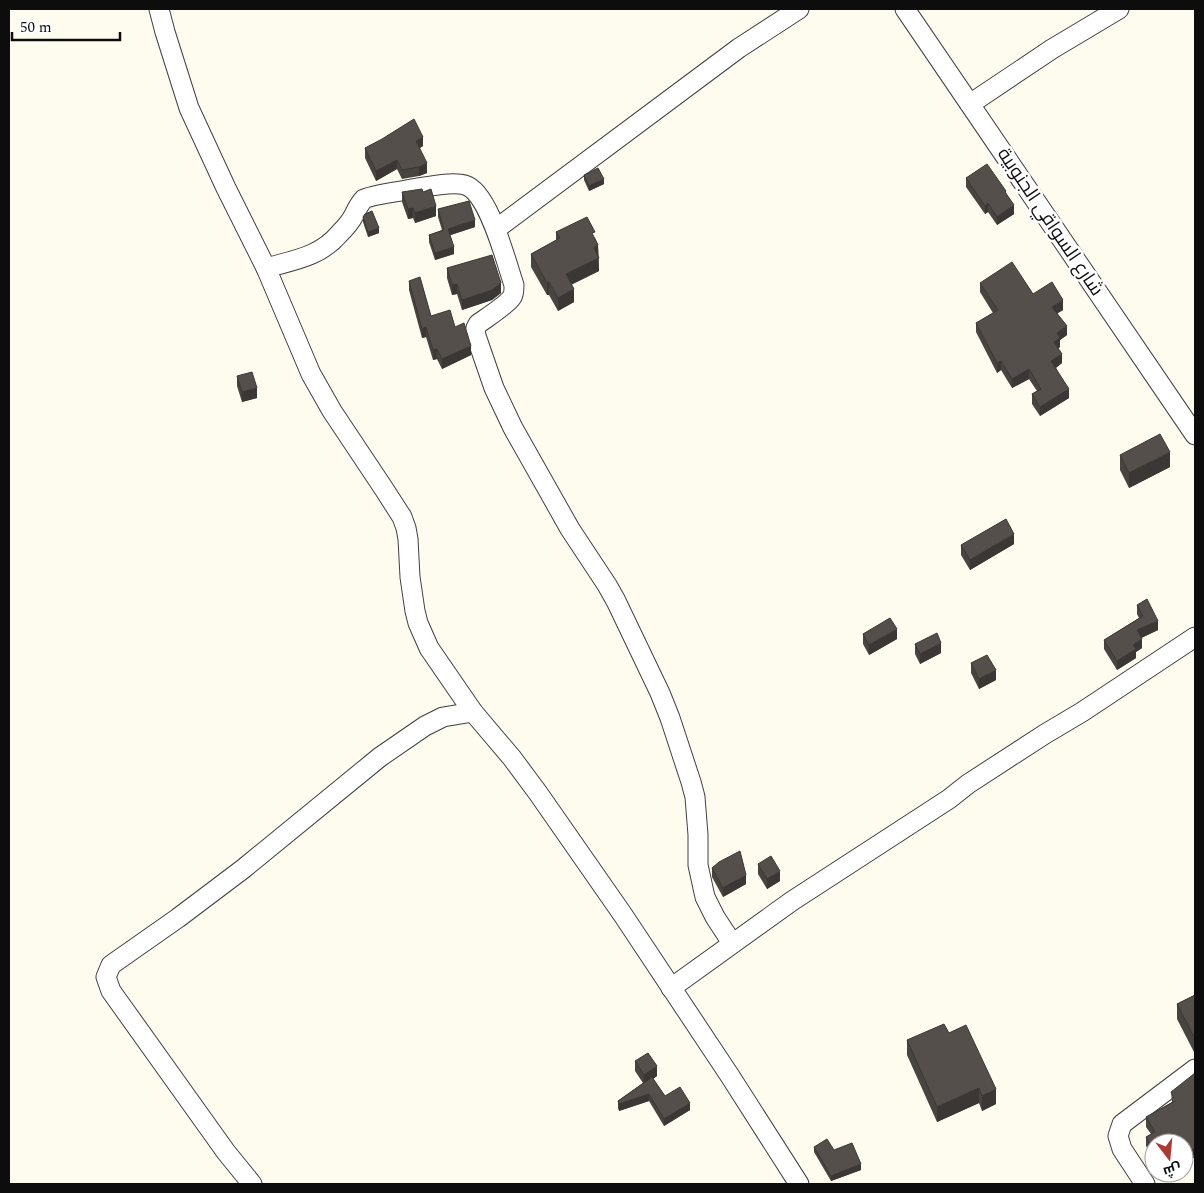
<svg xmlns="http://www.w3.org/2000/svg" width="1204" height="1193" viewBox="0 0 1204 1193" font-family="Spectral,Cairo,serif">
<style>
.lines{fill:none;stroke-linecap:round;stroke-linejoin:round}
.minor-casing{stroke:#404040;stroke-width:21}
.minor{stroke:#fff;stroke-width:19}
.wall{fill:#484440}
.shaded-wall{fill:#3b3734}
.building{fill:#544f4b;stroke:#3b3734}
.labels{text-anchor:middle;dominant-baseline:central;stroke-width:5;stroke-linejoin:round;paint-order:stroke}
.street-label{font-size:19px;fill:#0d0d0d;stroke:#fff}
</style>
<rect width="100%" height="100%" fill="#fdfcef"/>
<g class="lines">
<!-- minor casing -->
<g class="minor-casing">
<g id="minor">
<path d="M159 9 165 32 189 108 226 188 266 268 311 374 332 411 384 489 402 517 406 528 408 539 410 577 415 611 418 623 429 648 473 712 512 758 538 793 623 915 730 1076 799 1184"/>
<path d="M905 9 1195 435"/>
<path d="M970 104 1052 49 1119 9"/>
<path d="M496 229 739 48 799 9"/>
<path d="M266 268C294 260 320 257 340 233 345 228 351 221 354 215 357 209 359 204 364 199 370 195 403 191 412 189 426 187 452 181 465 185 489 192 506 262 514 285 514 289 514 294 512 297 507 305 486 318 478 324L476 328 475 333 494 388 513 428 570 529 607 585 616 601 660 693 670 718 691 782 695 797 698 835V865L705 897 715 917 732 943"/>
<path d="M671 988 792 901 949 799 968 784 1045 734 1082 712 1195 637"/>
<path d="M252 1184 226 1152 111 991 106 977 111 965 178 918 243 869 380 757 425 726 443 717 473 712"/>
<path d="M1145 1184 1122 1149 1118 1136 1122 1124 1195 1069"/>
</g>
</g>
<!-- minor -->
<use href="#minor" class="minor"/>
</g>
<!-- wall -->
<g class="wall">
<path d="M423 146 420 148 427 173 419 176 402 179 397 169 376 181 365 158V148Z"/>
<path d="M584 175 604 184 589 191 584 180Z"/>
<path d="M966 178 1006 193 1014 214 997 225 988 212 985 214 966 187Z"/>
<path d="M402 192 436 216 415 223 413 218 408 219 402 202Z"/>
<path d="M438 209 475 227 450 235 454 254 435 260 429 242V235L442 230 438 217Z"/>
<path d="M363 217 379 233 368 237 363 222Z"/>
<path d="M556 232 595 238 598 245 599 271 571 285 574 302 558 311 549 295H547L531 267V254L556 240Z"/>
<path d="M447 268 501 293 492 300 462 310 457 294 452 295 447 278Z"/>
<path d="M409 281 431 316 455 327 471 355 442 369 437 359 433 360 426 337 422 338 409 290Z"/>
<path d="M980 283 1033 294 1063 310 1057 313 1067 335 1060 340V347L1058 348 1062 363 1056 368 1069 398 1040 416 1032 404V394L1037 391 1029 379 1012 388 1001 370 997 373 976 332V323L993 313 980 292Z"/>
<path d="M237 376 257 398 242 402 237 386Z"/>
<path d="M1120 455 1170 467 1129 488 1120 470Z"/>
<path d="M1014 544 970 570 961 555V545Z"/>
<path d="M1137 605 1158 630 1141 638 1142 648 1136 652V658L1117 670 1104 649V640L1139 618 1137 614Z"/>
<path d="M863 634 897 639 869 655 863 644Z"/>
<path d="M915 644 941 653 920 664 915 654Z"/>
<path d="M971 663 996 680 979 689 971 673Z"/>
<path d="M758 864 780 881 767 889 758 874Z"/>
<path d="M712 868 746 884 723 897 712 877Z"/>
<path d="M1195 995V1054L1177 1019V1004Z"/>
<path d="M949 1033 996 1104 982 1111 979 1103 937 1122 907 1055V1040Z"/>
<path d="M635 1061 657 1076 653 1079 665 1096 690 1110 664 1126 649 1101 619 1111 618 1108V1101L643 1083 635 1071Z"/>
<path d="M1171 1092 1195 1157 1184 1163V1143H1154V1160L1146 1146V1137L1151 1134 1146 1127V1117L1172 1102Z"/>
<path d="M814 1147 834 1150 861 1170 831 1181 814 1152Z"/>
</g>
<!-- shaded-wall -->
<g class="shaded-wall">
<path d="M423 137V146L416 150V141Z"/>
<path d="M397 160V169L376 181V171Z"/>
<path d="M427 163V173L419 176V167Z"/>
<path d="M604 179V184L589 191V186Z"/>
<path d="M988 203V212L985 214V206Z"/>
<path d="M1014 205V214L997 225V217Z"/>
<path d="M436 206V216L415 223V213Z"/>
<path d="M413 208V218L408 219V209Z"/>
<path d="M475 220V227L448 236V229Z"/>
<path d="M379 228V233L368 237V232Z"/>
<path d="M598 245 599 271 566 287V274L594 248Z"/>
<path d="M454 247V254L435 260V253Z"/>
<path d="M549 282V295H547V283Z"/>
<path d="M501 283V293L492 300 462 310V300Z"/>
<path d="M457 284V294L452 295V285Z"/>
<path d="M574 289V302L558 311V298Z"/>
<path d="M1063 300V310L1052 317V307Z"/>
<path d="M1067 326V335L1060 340V347L1054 352V342L1057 333Z"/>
<path d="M426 327V337L422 338V329Z"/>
<path d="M471 346V355L442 369V359Z"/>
<path d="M437 349V359L433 360V350Z"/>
<path d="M1062 354V363L1051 371V361Z"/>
<path d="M1001 361V370L997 373V363Z"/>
<path d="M1029 369V379L1012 388V379Z"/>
<path d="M257 388V398L242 402V392Z"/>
<path d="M1069 389V398L1040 416V407Z"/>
<path d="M1170 452V467L1129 488V473Z"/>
<path d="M1014 534V544L970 570V560Z"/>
<path d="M1158 621V630L1137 640V630Z"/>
<path d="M897 629V639L869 655V645Z"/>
<path d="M1142 639V648L1136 652V658L1117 670V661L1133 645Z"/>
<path d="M941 643V653L920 664V654Z"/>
<path d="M996 670V680L979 689V679Z"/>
<path d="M780 871V881L767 889V879Z"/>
<path d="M746 875V884L723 897V888Z"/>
<path d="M657 1066V1076L644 1084V1075Z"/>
<path d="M979 1088V1103L937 1122V1107Z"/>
<path d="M996 1089V1104L982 1111V1096Z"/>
<path d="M649 1094V1101L619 1111V1104Z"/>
<path d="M690 1103V1110L664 1126V1119Z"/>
<path d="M1195 1148V1157L1184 1163V1154Z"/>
<path d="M861 1164V1170L831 1181V1176Z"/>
</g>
<!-- building -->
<g class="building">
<path d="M414 119 423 137 416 141 427 163 419 167 402 170 397 160 376 171 365 148 382 139Z"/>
<path d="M987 164 1006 191 1005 192 1014 205 997 217 988 203 985 206 966 178Z"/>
<path d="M598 168 604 179 589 186 584 175Z"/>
<path d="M422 189 423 192 431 189 436 206 415 213 413 208 408 209 402 192Z"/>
<path d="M469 201 475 220 448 229 454 247 435 253 429 235 444 230 438 209Z"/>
<path d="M372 211 379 228 368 232 363 217 365 214Z"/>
<path d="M587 217 595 232 592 233 598 245 594 248 599 258 566 274 574 289 558 298 549 282 547 283 531 254 560 238 556 232Z"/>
<path d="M492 255 501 283 492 290 462 300 457 284 452 285 447 268Z"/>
<path d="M1012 262 1033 294 1052 282 1063 300 1052 307 1067 326 1057 333 1060 338 1054 342 1062 354 1051 361 1069 389 1040 407 1032 394 1041 389 1029 369 1012 379 1001 361 997 363 976 323 998 310 980 283Z"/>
<path d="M420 277 431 316 450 310 455 327 464 323 471 346 442 359 437 349 433 350 426 327 422 329 409 281Z"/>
<path d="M252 372 257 388 242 392 237 376Z"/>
<path d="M1160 434 1170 452 1129 473 1120 455Z"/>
<path d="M1006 519 1014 534 970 560 961 545Z"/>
<path d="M1147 599 1158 621 1137 630 1142 639 1133 645 1136 649 1117 661 1104 640 1143 616 1137 605Z"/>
<path d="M890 618 897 629 869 645 863 634Z"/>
<path d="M937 633 941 643 920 654 915 644Z"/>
<path d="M987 655 996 670 979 679 971 663Z"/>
<path d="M740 851 746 875 723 888 712 868 719 862Z"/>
<path d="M771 856 780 871 767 879 758 864Z"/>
<path d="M1195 995V1039L1177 1004Z"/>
<path d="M944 1024 949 1033 966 1025 996 1089 982 1096 979 1088 937 1107 907 1040Z"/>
<path d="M648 1053 657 1066 644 1075 635 1061Z"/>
<path d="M1195 1073V1148L1184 1154V1143H1154V1151L1146 1137 1155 1132 1146 1117 1175 1101 1171 1092Z"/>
<path d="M652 1077 665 1096 680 1087 690 1103 664 1119 649 1094 619 1104 618 1101Z"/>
<path d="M827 1139 834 1150 852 1143 861 1164 831 1176 814 1147Z"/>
</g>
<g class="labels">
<!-- street labels -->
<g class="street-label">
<text transform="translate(1050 222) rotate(56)">شارع السواقي الجنوبية</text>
</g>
</g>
<!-- border -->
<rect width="1204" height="1193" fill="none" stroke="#0d0d0d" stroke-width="20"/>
<!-- north arrow -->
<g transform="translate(1169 1158) rotate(164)"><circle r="24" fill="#ffffff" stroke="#9e9e9e"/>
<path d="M0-4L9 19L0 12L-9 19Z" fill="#ae3934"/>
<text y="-8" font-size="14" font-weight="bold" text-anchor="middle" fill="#0d0d0d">ش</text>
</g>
<!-- scale -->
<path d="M12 32v8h108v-8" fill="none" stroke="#0d0d0d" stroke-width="2.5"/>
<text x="20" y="32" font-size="15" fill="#0d0d0d" stroke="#ffffff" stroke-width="4" paint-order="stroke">50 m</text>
</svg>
